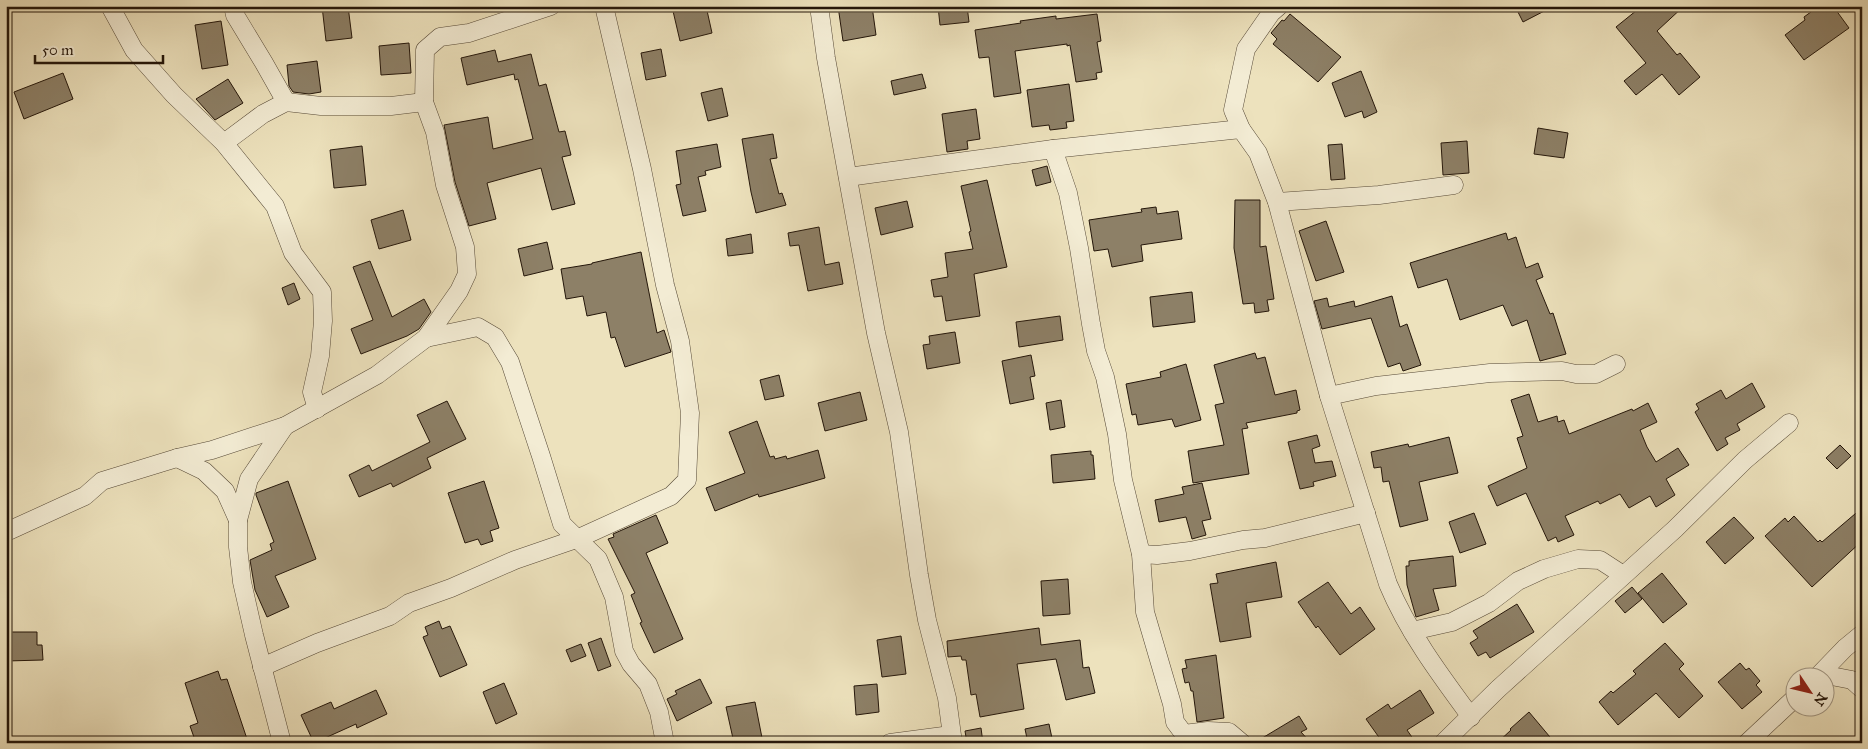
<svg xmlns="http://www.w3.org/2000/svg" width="1868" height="749" viewBox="0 0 1868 749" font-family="'IM FELL Great Primer',serif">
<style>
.building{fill:#8d8067;stroke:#24160a}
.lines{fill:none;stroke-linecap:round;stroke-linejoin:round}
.minor-casing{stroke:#564937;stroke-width:19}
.minor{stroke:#f3ecd4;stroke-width:18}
</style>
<rect width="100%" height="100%" fill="#ede2bd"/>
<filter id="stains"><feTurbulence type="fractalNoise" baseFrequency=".004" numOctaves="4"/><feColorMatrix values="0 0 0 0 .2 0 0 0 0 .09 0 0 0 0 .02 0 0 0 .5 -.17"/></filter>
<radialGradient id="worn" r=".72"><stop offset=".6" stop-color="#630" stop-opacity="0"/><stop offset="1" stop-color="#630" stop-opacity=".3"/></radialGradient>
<!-- building -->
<g class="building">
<path d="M322 6H348L352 38 326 41Z"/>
<path d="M691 6H706L712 33 680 41 673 11Z"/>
<path d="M838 6H872L876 35 843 41Z"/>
<path d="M938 6H967L969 22 940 25Z"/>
<path d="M1515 6H1554L1523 22Z"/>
<path d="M1642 6H1684L1657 31 1677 55 1680 53 1700 77 1679 95 1662 74 1636 95 1624 81 1646 63 1616 27Z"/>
<path d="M1819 6H1833L1849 28 1804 60 1785 35 1805 20 1804 17Z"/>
<path d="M1097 14 1101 41 1097 42 1102 72 1096 73 1097 79 1076 82 1070 45 1067 46V44L1015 51 1021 93 994 97 989 57 979 58 975 30 1021 23 1020 21 1056 16V19Z"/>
<path d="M1290 14 1341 57 1318 82 1273 44 1277 39 1271 33 1282 20 1284 21Z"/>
<path d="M221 21 228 65 202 69 195 25Z"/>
<path d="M409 43 411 73 381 75 379 46Z"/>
<path d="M661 49 666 76 646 80 641 53Z"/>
<path d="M495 50 498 62 531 54 539 86 546 84 559 132 565 131 571 155 562 157 575 204 552 210 541 168 487 183 496 219 469 226 455 182 444 125 488 117 493 149 533 139 518 79 515 80 514 74 467 85 461 58Z"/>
<path d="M317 61 321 92 309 94 293 92 289 86 287 65Z"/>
<path d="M1361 71 1377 112 1364 118 1362 111 1345 117 1332 83Z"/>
<path d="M63 73 73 99 24 119 14 92Z"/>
<path d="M922 74 926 88 894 95 891 81Z"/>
<path d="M228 79 243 103 215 120 196 99Z"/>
<path d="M1069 84 1074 121 1066 122 1067 128 1050 130 1049 125 1032 127 1027 90Z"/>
<path d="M722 88 728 116 708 121 701 93Z"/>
<path d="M976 109 980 139 967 141 968 149 947 152 942 114Z"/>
<path d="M1538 128 1568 133 1564 158 1534 154Z"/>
<path d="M773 134 777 158 770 159 779 194 782 193 786 205 756 213 751 192 742 139Z"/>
<path d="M1467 141 1469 173 1443 175 1441 143Z"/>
<path d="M717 144 721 167 705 171 706 175 698 177 706 211 683 216 676 185 681 184 676 151Z"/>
<path d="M1342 144 1345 179 1331 180 1328 145Z"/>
<path d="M362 146 366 185 334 188 330 150Z"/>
<path d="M1047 166 1051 182 1036 186 1032 170Z"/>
<path d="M987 180 1007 267 974 274 980 316 946 321 942 296 934 297 931 280 948 277 945 253 973 249 969 232 971 231 961 186Z"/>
<path d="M1235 200H1260V247L1266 246 1274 299 1267 300 1269 311 1255 313 1254 303 1243 304 1234 248Z"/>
<path d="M907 201 913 227 881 235 875 208Z"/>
<path d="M1156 207 1157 214 1178 211 1182 239 1141 245 1143 261 1112 267 1108 249 1094 251 1089 220 1142 212 1141 209Z"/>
<path d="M403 210 411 240 379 249 371 220Z"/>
<path d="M1326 221 1344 272 1316 281 1299 231Z"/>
<path d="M819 227 825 265 839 262 843 284 808 291 799 245 790 246 788 233Z"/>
<path d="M1506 233 1508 240 1516 237 1526 268 1538 263 1543 277 1536 280 1550 314 1553 313 1566 354 1540 361 1527 320 1512 326 1503 305 1460 320 1447 279 1418 288 1410 263Z"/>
<path d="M751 234 753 253 728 256 726 239Z"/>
<path d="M547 242 553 269 524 276 518 249Z"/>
<path d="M641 252 657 333 664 330 671 352 625 367 615 337 611 338 606 312 587 316 583 296 566 299 561 269 592 264V263Z"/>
<path d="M370 261 392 317 424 299 431 312 419 329 407 336 361 354 351 329 373 320 353 267Z"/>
<path d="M294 283 300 299 288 305 282 288Z"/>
<path d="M1192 292 1195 322 1153 327 1150 297Z"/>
<path d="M1392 296 1400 327 1407 324 1421 365 1403 371 1400 363 1388 367 1371 318 1322 329 1314 301 1327 298 1329 307 1354 301 1355 307Z"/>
<path d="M1060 316 1063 340 1019 347 1016 322Z"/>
<path d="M955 332 960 363 927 369 923 345 930 344 929 336Z"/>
<path d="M1255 353 1257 359 1265 357 1275 395 1296 390 1300 410 1297 411V413L1246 423 1248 428 1242 429 1249 474 1193 483 1188 451 1224 445 1215 405 1224 403 1214 365Z"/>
<path d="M1031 355 1035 376 1030 377 1034 399 1010 404 1002 361Z"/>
<path d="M1186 364 1201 420 1175 427 1172 419 1138 425 1136 414 1132 415 1126 384 1161 377 1160 372Z"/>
<path d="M779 375 784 396 765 400 760 380Z"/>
<path d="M1752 383 1765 407 1737 424 1740 430 1725 438 1728 444 1717 451 1695 412 1699 409 1696 404 1721 390 1726 399Z"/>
<path d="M860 392 867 420 825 431 818 403Z"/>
<path d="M1529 394 1538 422 1557 416 1558 422 1564 420 1569 434 1632 409 1633 411 1648 403 1657 422 1640 430 1647 447 1656 462 1678 448 1689 465 1666 479 1675 495 1656 507 1650 496 1629 508 1620 494 1600 504 1598 501 1565 516 1574 535 1558 542 1556 537 1548 541 1526 493 1497 506 1488 486 1527 468 1517 438 1523 436 1511 400Z"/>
<path d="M1061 400 1065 427 1050 430 1046 403Z"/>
<path d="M447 401 466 439 427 458 431 468 393 487 391 483 359 497 349 475 369 465 372 471 430 442 417 415Z"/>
<path d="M757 421 770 457 774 456 775 459 786 456 787 459 818 450 825 478 759 497 758 494 715 511 706 488 745 473 729 432Z"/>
<path d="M1317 435 1320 446 1312 449 1315 463 1332 461 1336 476 1313 482 1314 486 1300 489 1288 442Z"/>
<path d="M1449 437 1458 473 1419 482 1428 520 1400 527 1389 481 1383 482 1381 467 1374 468 1371 452 1408 444 1409 447Z"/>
<path d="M1840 445 1851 456 1837 469 1826 458Z"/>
<path d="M1091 451V455H1093L1095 479 1053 483 1051 455Z"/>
<path d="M288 481 316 559 275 576 289 607 267 617 255 590 250 560 272 550 270 544 274 542 256 495V493Z"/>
<path d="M484 481 499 528 490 531 493 541 481 545 478 539 465 543 448 493Z"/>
<path d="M1202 483 1211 519 1202 521 1206 535 1192 539 1186 517 1159 522 1155 500 1184 494 1182 487Z"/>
<path d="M1862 508V541L1812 587 1765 536 1785 518 1788 522 1794 516 1818 542 1820 540 1822 542Z"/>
<path d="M1474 513 1486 544 1460 553 1449 522Z"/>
<path d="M656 515 668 543 646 553 683 639 654 653 640 623 642 622 631 595 635 593 608 539 614 537 613 534Z"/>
<path d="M1734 517 1754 538 1725 564 1706 542Z"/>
<path d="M1453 556 1456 586 1433 589 1439 610 1416 617 1407 585 1406 566H1409V561Z"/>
<path d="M1276 562 1282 597 1246 603 1251 637 1220 642 1210 584 1218 583 1216 574Z"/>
<path d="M1662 573 1687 604 1663 623 1638 593Z"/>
<path d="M1068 579 1070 614 1043 616 1041 581Z"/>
<path d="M1328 582 1351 614 1360 607 1375 629 1340 655 1318 626 1316 628 1298 602Z"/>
<path d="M1632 587 1642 599 1625 613 1615 601Z"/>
<path d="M1517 604 1534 632 1490 658 1486 652 1478 656 1470 643 1478 638 1473 631Z"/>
<path d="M439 621 442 629 450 626 467 665 440 677 423 637 428 635 425 627Z"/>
<path d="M1039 628 1041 645 1080 640 1083 668 1089 667 1095 693 1066 700 1056 659 1017 664 1024 709 980 717 976 694 971 695 966 660H962L961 656 948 657 947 641Z"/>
<path d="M6 632H37V645H42L43 660 6 661Z"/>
<path d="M901 636 906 674 882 677 877 640Z"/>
<path d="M601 638 611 666 598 671 588 643Z"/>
<path d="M1665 643 1684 664 1679 669 1703 696 1679 718 1656 693 1618 725 1599 702 1611 691 1613 693 1636 674 1633 671Z"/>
<path d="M581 644 586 656 571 662 566 650Z"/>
<path d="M1216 655 1224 718 1197 722 1193 691H1191L1189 682 1185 683 1182 669 1187 668 1185 660Z"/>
<path d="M1740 663 1746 670 1749 668 1760 681 1756 685 1762 692 1742 709 1718 682Z"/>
<path d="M218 671 221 680 227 679 247 739 236 743H196L190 726 198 723 185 683Z"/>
<path d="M700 679 712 703 677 721 667 699 677 694 675 691Z"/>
<path d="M504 683 517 714 496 724 483 692Z"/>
<path d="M877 684 879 712 856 715 854 686Z"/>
<path d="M376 690 387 714 357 728 356 724 314 743 301 715 331 702 334 709Z"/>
<path d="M1420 690 1434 713 1407 730 1416 743H1383L1366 719 1388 704 1391 709Z"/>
<path d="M755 702 763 743H734L726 707Z"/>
<path d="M1529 712 1555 743H1497L1511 730 1510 729Z"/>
<path d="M1299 716 1307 729 1301 732 1311 743H1254Z"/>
<path d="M1049 724 1053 743H1028L1025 729Z"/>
<path d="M981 728 983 743H967L965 731Z"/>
</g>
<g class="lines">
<!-- minor casing -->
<g class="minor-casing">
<g id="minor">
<path d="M110 6 134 50 174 95 224 143 275 206 293 253 322 292 323 321 320 356 312 392 317 409"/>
<path d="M233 6 235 15 264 63 286 102"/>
<path d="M819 6 826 58 876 333 899 432 919 575 927 620 947 698 953 743"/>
<path d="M1279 6 1271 13 1246 49 1233 110 1241 129 1258 153 1277 202 1329 396 1388 584C1408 632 1440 675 1471 717"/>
<path d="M224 143 263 114 286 102 321 106H391L424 102"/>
<path d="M1053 149 1068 193 1079 248 1091 324 1096 351 1105 377 1117 434 1123 480 1141 554 1145 612 1172 704 1175 722 1184 734 1208 731 1229 732 1242 743"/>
<path d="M848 177 1053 149 1241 129"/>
<path d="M1277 202 1379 195 1454 185"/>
<path d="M426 338 478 327 495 337 510 362 541 456 562 524 598 559 614 597 624 651 631 664 648 684 659 712 665 743"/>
<path d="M1329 396 1376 386 1490 373 1562 371 1576 374H1596L1616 364"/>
<path d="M177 458 204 471 225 491 238 520"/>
<path d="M6 532 85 496 102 481 177 458 212 450 285 426 377 375 426 338 459 291 467 274 465 247 445 185 435 132 424 102 425 50 440 37 469 33 551 6"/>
<path d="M1141 554 1157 555 1190 551 1243 540 1265 538 1366 513"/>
<path d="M1412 631 1452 622 1489 603 1518 581 1544 569 1578 559 1600 560 1623 575"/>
<path d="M262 667 317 643 390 616 409 603 451 588 515 560 579 538 671 496 687 480 690 413 680 341 665 285 642 169 604 6"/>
<path d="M1821 674 1852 680 1862 689"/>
<path d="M1818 676 1845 648 1862 634"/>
<path d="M282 743 254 635 242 582 238 547V520L249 479 285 426"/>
<path d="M890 743 951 735"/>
<path d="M1443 743 1498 689 1675 529 1745 460 1789 423"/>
<path d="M1747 743 1796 697"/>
</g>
</g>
<!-- minor -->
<use href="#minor" class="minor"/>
</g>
<!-- margin -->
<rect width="1868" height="749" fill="none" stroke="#ede2bd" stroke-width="25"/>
<rect x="8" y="8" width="1853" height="734" fill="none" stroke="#24160a" stroke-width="2.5"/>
<rect x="12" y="12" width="1843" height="724" fill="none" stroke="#24160a"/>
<!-- north arrow -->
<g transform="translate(1810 692) rotate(125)"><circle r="24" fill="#f3ecd4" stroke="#a09683"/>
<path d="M0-4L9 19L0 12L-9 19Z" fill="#8f2418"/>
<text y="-8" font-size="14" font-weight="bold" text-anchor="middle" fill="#24160a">N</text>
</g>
<!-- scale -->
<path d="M35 55v8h128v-8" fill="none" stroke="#24160a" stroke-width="2.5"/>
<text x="42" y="55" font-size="15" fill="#24160a" stroke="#f3ecd4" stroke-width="4" paint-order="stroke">50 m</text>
<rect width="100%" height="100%" filter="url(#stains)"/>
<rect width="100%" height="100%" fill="url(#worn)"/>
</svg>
